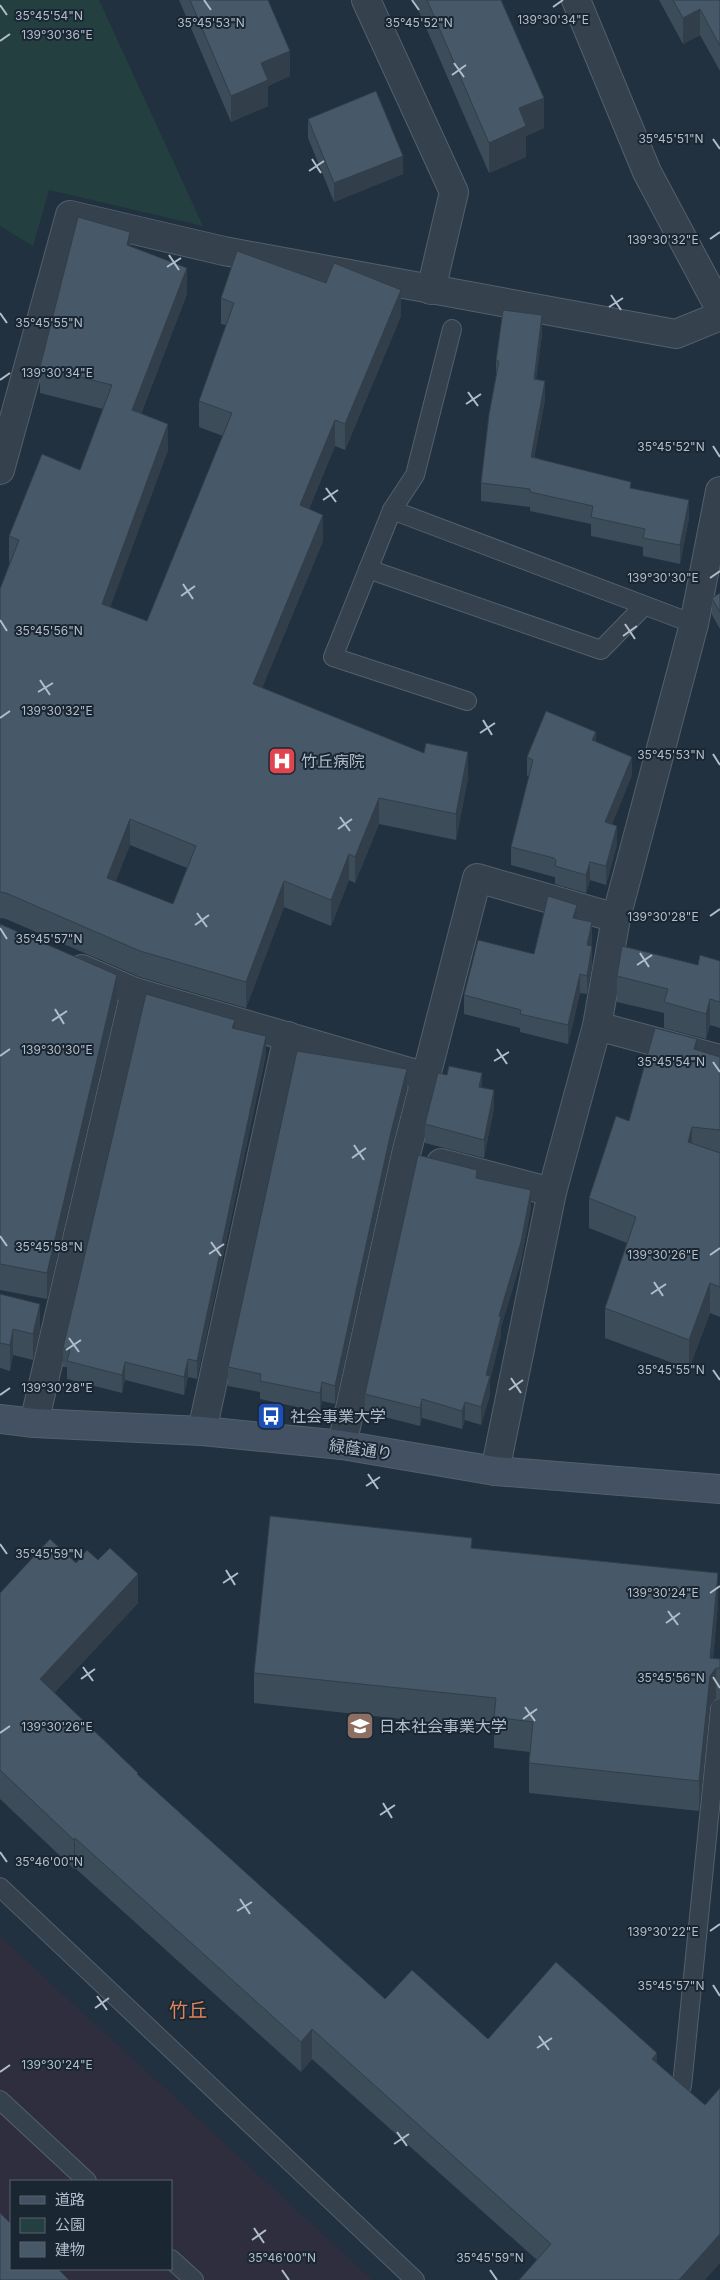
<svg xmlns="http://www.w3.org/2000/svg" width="720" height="2280" viewBox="0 0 720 2280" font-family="Inter,'Noto Sans JP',sans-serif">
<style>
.medical{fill:#2e2e3f;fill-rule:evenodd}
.green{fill:#233f3f}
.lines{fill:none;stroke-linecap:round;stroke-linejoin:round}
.lane-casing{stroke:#53606c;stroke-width:20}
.street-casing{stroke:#53606c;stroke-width:30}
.secondary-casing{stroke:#53606c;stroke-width:30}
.lane{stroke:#35424e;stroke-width:18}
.street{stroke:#35424e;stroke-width:28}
.secondary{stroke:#435162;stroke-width:28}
.wall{fill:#3d4c59;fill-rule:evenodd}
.shaded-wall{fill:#323e49}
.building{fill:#475868;stroke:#323e49;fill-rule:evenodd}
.ticks{fill:none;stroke:#b1bdca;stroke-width:2}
.labels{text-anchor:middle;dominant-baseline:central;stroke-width:4;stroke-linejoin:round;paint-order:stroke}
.poi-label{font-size:16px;fill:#b1bdca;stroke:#1a2733;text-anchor:start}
.street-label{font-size:16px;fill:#b1bdca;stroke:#1a2733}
.quarter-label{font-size:19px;fill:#de8558;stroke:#1a2733}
.ticks-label{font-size:12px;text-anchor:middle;fill:#b1bdca;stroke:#1a2733;stroke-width:4;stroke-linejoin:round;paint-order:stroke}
</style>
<rect width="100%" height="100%" fill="#21313f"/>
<!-- medical -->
<path class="medical" d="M0 1936 373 2280H0ZM11 2181H171V2269H11Z"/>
<!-- green -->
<path class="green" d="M0 0H99L203 226 49 190 33 246 0 226Z"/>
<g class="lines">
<!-- lane casing -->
<g class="lane-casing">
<g id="lane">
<path d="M452 329 415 475 392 510 333 657 467 701"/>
<path d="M392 510 694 624"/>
<path d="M368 569 601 650 644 606"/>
<path d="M0 1887 415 2280"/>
<path d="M682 2086 720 1708"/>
<path d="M0 2100 87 2181"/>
<path d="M171 2259 194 2280"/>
</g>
</g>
<!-- street casing -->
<g class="street-casing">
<g id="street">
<path d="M366 0 454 192 431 290"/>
<path d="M576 0 647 172 720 309"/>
<path d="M0 470 70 215 224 251 676 334 720 316"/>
<path d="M82 969 135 992 426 1077"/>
<path d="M597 1026 720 1059"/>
<path d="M441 1163 552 1192"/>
<path d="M34 1423 135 992"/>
<path d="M202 1431 288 1036"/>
<path d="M342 1445 406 1154 477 878 616 918"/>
<path d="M495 1471 552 1192 597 1026 616 918 694 624 720 491"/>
</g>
</g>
<!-- secondary casing -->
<g class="secondary-casing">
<path id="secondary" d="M0 1419 34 1423 202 1431 342 1445 495 1471 720 1489"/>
</g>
<!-- lane -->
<use href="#lane" class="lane"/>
<!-- street -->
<use href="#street" class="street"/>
<!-- secondary -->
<use href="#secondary" class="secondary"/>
</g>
<!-- wall -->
<g class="wall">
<path d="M179 0H268L290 76 268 86V106L231 122Z"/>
<path d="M414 0H501L544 128 526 136V157L489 173Z"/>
<path d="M659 0H720V71L700 35 683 44Z"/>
<path d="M308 119 403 174 334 202 308 138Z"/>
<path d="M130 246 187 294 141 414 168 450 110 607 147 621 223 436 199 427V401L226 325 221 324V298L401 316 345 450 335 446 309 509 323 541 262 688 468 778 456 840 379 824 355 883 349 880 331 926 284 907 246 1008 140 977 6 919 0 918V589L10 562H9V536L80 470 103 409 40 393V367ZM130 845 187 868 173 904 115 881Z"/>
<path d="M542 334 536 379 545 400 534 457 631 488 689 518 680 564 643 556V547L591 536V524L530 511V507L481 501V483L496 376V361Z"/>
<path d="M720 593V629L712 615V598Z"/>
<path d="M596 742 632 775 612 824 617 844 606 885 590 880 586 893 555 884V877H554L511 865V847L529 776H527V757Z"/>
<path d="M577 919 592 941 591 946 592 964 587 994 580 993 568 1044 520 1032V1028L464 1014V995L534 954Z"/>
<path d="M0 924 117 1001 47 1299 0 1290Z"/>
<path d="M720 961V1028L710 1025 706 1039 664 1028V1013L617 1002V976L698 965Z"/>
<path d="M235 1028 266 1054 197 1379 188 1377 184 1395 125 1380 122 1393 67 1379V1367H63V1348Z"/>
<path d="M697 1050 720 1057V1317L710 1313 689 1369 605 1338V1308L627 1243 589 1228V1198Z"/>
<path d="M407 1088 391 1151 335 1404 322 1401 320 1412 260 1399V1392L228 1386V1367Z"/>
<path d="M482 1088 494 1108 484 1158 425 1143V1124Z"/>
<path d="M477 1178 531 1208 521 1261 501 1327V1335L490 1380V1395L481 1425 465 1420 462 1429 422 1418 420 1426 365 1412V1394Z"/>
<path d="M0 1294 40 1330 33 1360 13 1355 10 1371 0 1368Z"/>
<path d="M472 1548 718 1604 713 1658 720 1659V1699L716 1698 710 1706 699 1811 529 1793V1763L530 1752 494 1748V1729L254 1703V1673Z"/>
<path d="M98 1560 138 1603 54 1693 138 1775 385 1999 488 2039 657 2063 720 2263 537 2260 312 2059 301 2072 75 1868 74 1869 0 1799V1593L76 1563Z"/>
</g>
<!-- shaded-wall -->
<g class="shaded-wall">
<path d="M700 9V35L683 44V18Z"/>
<path d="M290 51V76L268 86V106L231 122V96L261 63Z"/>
<path d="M544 98V128L526 136V157L489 173V143L519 108Z"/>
<path d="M403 156V174L334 202V183Z"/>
<path d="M130 232V258L127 245Z"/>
<path d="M187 268V294L132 436V410Z"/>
<path d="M401 290V316L345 450V424Z"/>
<path d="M542 315V334L534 398V379Z"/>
<path d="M545 381V400L531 475V457Z"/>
<path d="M335 420V446L300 531V505Z"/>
<path d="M168 424V450L102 630V604Z"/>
<path d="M689 500V518L680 564V545Z"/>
<path d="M323 515V541L253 710V684Z"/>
<path d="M596 732V751L592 740Z"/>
<path d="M468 752V778L456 840V814Z"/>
<path d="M632 757V775L605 841V822Z"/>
<path d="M379 798V824L355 883V857Z"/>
<path d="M130 819V845L107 904V878Z"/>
<path d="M617 826V844L606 885V866Z"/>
<path d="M349 854V880L331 926V900Z"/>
<path d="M590 862V880L586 893V875Z"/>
<path d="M284 881V907L246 1008V982Z"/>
<path d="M577 905V923L573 918Z"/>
<path d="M592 922V941L587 963V945Z"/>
<path d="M592 946V964L587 994V976Z"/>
<path d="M580 974V993L568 1044V1025Z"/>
<path d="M117 975V1001L47 1299V1273Z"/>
<path d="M710 999V1025L706 1039V1014Z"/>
<path d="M235 1020V1038L232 1028Z"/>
<path d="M266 1036V1054L197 1379V1361Z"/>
<path d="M697 1039V1069L694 1049Z"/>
<path d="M407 1069V1088L391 1151 335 1404V1386L391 1132Z"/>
<path d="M482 1073V1091L479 1087Z"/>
<path d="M494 1090V1108L484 1158V1140Z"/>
<path d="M692 1127V1156L688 1142Z"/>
<path d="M531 1190V1208L521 1261 501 1327V1335L490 1380V1395L481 1425V1407L486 1375 499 1316Z"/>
<path d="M710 1283V1313L689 1369V1340Z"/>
<path d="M40 1304V1330L33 1360V1334Z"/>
<path d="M13 1329V1355L10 1371V1345Z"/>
<path d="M188 1359V1377L184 1395V1377Z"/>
<path d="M125 1362V1380L122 1393V1375Z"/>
<path d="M322 1382V1401L320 1412V1393Z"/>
<path d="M422 1399V1418L420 1426V1408Z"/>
<path d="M465 1402V1420L462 1429V1411Z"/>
<path d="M718 1573V1604L711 1674 716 1668V1698L710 1706 699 1811V1781L710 1658Z"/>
<path d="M138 1574V1603L40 1708V1679Z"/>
<path d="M75 1838V1868L74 1869V1840Z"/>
<path d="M312 2029V2059L301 2072V2042Z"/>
<path d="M657 2053V2082L652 2059Z"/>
<path d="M720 2234V2263L705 2280H679Z"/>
</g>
<!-- building -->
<g class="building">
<path d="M190 0H268L290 51 261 63 268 80 231 96Z"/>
<path d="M427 0H501L544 98 519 108 526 126 489 143Z"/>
<path d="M673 0H720V46L700 9 683 18Z"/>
<path d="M376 91 403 156 334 183 308 119Z"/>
<path d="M78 217 130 232 127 245 187 268 132 410 168 424 102 604 147 621 232 413 199 401 234 303 221 298 237 251 326 283 334 263 401 290 345 424 335 420 300 505 323 515 253 684 424 753 426 743 468 752 456 814 379 798 355 857 349 854 331 900 284 881 246 982 140 951 6 893 0 892V589L19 540 9 536 42 454 80 470 112 385 40 367ZM130 819 196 846 173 904 107 878Z"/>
<path d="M503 310 542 315 534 379 545 381 531 457 631 482 630 488 689 500 680 545 643 538 645 529 591 517 593 506 530 492V489L481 483 489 414 499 361H496Z"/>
<path d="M720 593V612L712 598Z"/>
<path d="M546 711 596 732 592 740 632 757 605 822 617 826 606 866 590 862 586 875 555 866 556 860 554 858 511 847 533 760 527 757Z"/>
<path d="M548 896 577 905 573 918 592 922 587 945 592 946 587 976 580 974 568 1025 520 1014 521 1010 464 995 478 940 534 954Z"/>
<path d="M0 924 117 975 47 1273 0 1264Z"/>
<path d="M622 946 698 965 700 955 720 961V1002L710 999 706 1014 664 1002 668 989 617 976Z"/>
<path d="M146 994 235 1020 232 1028 266 1036 197 1361 188 1359 184 1377 125 1362 122 1375 67 1361 70 1350 63 1348Z"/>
<path d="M655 1028 697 1039 694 1049 720 1057V1130L692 1127 688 1142 720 1153V1287L710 1283 689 1340 605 1308 636 1217 589 1198 616 1116 629 1121Z"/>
<path d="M297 1051 407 1069 391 1132 335 1386 322 1382 320 1393 260 1381 261 1374 228 1367Z"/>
<path d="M449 1066 482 1073 479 1087 494 1090 484 1140 425 1124 438 1073 447 1075Z"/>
<path d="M418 1155 477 1170 476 1178 531 1190 521 1242 499 1316 501 1317 486 1375 490 1376 481 1407 465 1402 462 1411 422 1399 420 1408 365 1394Z"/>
<path d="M0 1294 40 1304 33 1334 13 1329 10 1345 0 1343Z"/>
<path d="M270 1516 472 1538 471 1548 718 1573 710 1658 720 1659V1668H716L710 1676 699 1781 529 1763 533 1722 494 1717 496 1698 254 1673Z"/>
<path d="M50 1539 76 1563 87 1550 98 1560 110 1548 138 1574 40 1679 138 1773 137 1774 385 1999 412 1970 488 2039 556 1962 657 2053 652 2059 705 2105 720 2088V2234L679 2280H519L551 2244 312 2029 301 2042 75 1838 74 1840 0 1770V1593Z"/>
<path d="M0 2213 11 2224V2269H58L69 2280H0Z"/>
</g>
<!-- ticks -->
<path class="ticks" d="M204 0 211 10M412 0 419 10M0 5 7 15M553 7 563 0M0 41 10 34M454 63 464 77M452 75 466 65M713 139 720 149M312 159 321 173M309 171 324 161M710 239 720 232M169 255 179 270M167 267 181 258M611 295 621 310M609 307 623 298M0 313 7 323M0 380 10 373M468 392 478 406M466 404 481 394M713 446 720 457M326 488 336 502M323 500 338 490M710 578 720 571M183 584 193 599M181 596 195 586M0 620 7 631M625 624 635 639M623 636 637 626M40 680 50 695M38 692 53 683M0 718 10 711M483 720 492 735M480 733 495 723M713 754 720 765M340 817 350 831M338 829 352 819M197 913 207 927M710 916 720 909M195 925 209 915M0 928 7 939M640 953 649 967M637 965 652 955M55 1009 64 1024M52 1021 67 1011M497 1049 507 1064M0 1056 10 1049M494 1061 509 1052M713 1062 720 1072M354 1145 364 1160M352 1158 366 1148M0 1236 7 1246M211 1242 221 1256M209 1254 224 1244M710 1255 720 1248M654 1282 663 1296M651 1294 666 1284M69 1338 79 1352M66 1350 81 1340M713 1370 720 1380M511 1378 521 1393M509 1390 523 1380M0 1395 10 1388M368 1474 378 1489M366 1486 380 1477M0 1544 7 1554M226 1570 235 1585M223 1583 238 1573M710 1593 720 1586M668 1611 678 1625M666 1623 680 1613M83 1667 93 1681M713 1677 720 1688M81 1679 95 1669M525 1707 535 1721M523 1719 537 1709M0 1733 10 1726M383 1803 392 1818M380 1815 395 1805M0 1852 7 1862M240 1899 250 1914M237 1911 252 1902M710 1931 720 1924M713 1985 720 1996M97 1996 107 2010M95 2008 109 1998M539 2036 549 2050M537 2048 552 2038M0 2072 10 2065M397 2132 407 2146M394 2144 409 2134M254 2228 264 2243M252 2240 266 2230M282 2270 289 2280M490 2270 497 2280"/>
<!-- icons -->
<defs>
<g id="hospital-square" transform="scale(1.4375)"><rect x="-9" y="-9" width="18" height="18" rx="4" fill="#e0444e" stroke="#1a2733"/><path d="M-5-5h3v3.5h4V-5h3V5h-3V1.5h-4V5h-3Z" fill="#fff"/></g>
<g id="bus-square" transform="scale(1.4375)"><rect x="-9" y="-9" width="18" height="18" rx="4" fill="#1a4fb4" stroke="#1a2733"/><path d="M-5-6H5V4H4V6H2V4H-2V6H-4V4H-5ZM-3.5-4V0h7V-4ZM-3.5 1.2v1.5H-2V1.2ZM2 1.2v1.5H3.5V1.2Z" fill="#fff"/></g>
<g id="university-square" transform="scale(1.4375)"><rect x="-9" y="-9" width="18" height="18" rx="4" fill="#8d6e63" stroke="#1a2733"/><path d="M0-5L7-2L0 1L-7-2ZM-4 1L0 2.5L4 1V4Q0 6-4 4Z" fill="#fff"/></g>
</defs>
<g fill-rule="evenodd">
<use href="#hospital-square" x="282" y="761"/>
<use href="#bus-square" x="271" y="1416"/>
<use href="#university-square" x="360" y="1726"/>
</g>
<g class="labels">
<!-- poi labels -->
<g class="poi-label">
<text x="301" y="761">竹丘病院</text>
<text x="290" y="1416">社会事業大学</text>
<text x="379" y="1726">日本社会事業大学</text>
</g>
<!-- street labels -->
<g class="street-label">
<text transform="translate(361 1449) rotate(8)">緑蔭通り</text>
</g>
<!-- quarter labels -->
<g class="quarter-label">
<text x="188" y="2010">竹丘</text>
</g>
</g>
<g class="ticks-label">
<text x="49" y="20">35°45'54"N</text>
<text x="553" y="24">139°30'34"E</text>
<text x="211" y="27">35°45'53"N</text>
<text x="419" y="27">35°45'52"N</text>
<text x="57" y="39">139°30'36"E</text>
<text x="671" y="143">35°45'51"N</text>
<text x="663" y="244">139°30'32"E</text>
<text x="49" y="327">35°45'55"N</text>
<text x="57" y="377">139°30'34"E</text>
<text x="671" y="451">35°45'52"N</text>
<text x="663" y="582">139°30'30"E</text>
<text x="49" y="635">35°45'56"N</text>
<text x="57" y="715">139°30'32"E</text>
<text x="671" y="759">35°45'53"N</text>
<text x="663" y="921">139°30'28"E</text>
<text x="49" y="943">35°45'57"N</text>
<text x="57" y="1054">139°30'30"E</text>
<text x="671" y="1066">35°45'54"N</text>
<text x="49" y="1251">35°45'58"N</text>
<text x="663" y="1259">139°30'26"E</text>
<text x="671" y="1374">35°45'55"N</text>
<text x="57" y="1392">139°30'28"E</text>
<text x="49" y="1558">35°45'59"N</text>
<text x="663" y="1597">139°30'24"E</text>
<text x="671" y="1682">35°45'56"N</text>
<text x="57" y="1731">139°30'26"E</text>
<text x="49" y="1866">35°46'00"N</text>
<text x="663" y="1936">139°30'22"E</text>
<text x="671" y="1990">35°45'57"N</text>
<text x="57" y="2069">139°30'24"E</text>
<text x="282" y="2262">35°46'00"N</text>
<text x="490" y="2262">35°45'59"N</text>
</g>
<!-- legend -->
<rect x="10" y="2180" width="162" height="90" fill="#1a2733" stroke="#56636f"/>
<rect x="20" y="2196" width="25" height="8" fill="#435162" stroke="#56636f"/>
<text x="55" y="2205" font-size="15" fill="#b1bdca">道路</text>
<rect x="20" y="2218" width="25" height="15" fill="#233f3f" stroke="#56636f"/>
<text x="55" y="2230" font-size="15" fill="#b1bdca">公園</text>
<rect x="20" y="2242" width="25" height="15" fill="#475868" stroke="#56636f"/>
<text x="55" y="2255" font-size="15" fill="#b1bdca">建物</text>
</svg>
